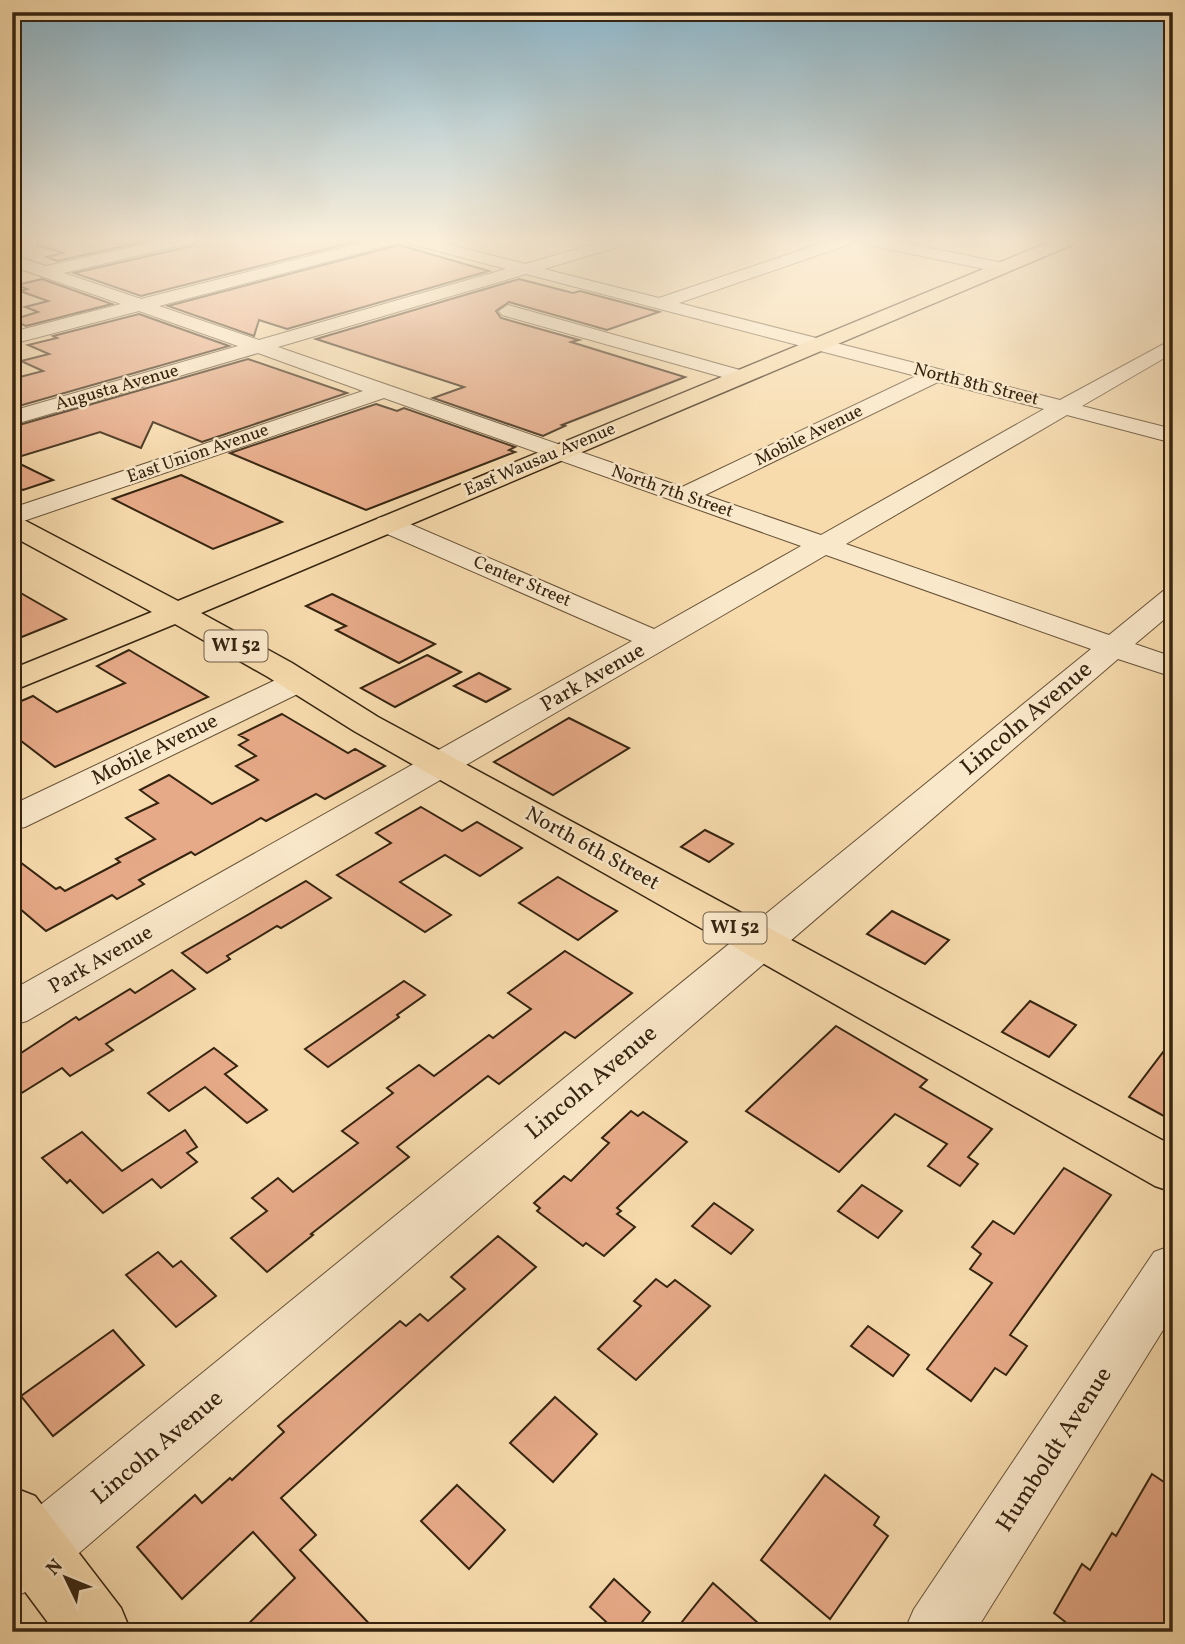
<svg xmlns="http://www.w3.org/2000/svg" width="1185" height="1644" viewBox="0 0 1185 1644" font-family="Vollkorn,serif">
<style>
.building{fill:#e7aa88;stroke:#352410;stroke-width:2}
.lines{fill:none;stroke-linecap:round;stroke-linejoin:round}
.minor-casing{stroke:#665237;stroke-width:2}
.major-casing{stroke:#352410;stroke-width:3}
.minor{fill:#fae8ca;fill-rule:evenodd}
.major{fill:#f7dbad;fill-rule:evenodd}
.labels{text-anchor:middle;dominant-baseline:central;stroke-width:5;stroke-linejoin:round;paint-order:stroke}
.far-street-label{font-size:18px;fill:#352410;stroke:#fae8ca}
.shield{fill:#fae8ca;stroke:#705f48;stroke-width:2}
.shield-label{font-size:19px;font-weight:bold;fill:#352410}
.street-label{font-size:21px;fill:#352410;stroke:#fae8ca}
.near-street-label{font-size:24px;fill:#352410;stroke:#fae8ca}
</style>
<rect width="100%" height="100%" fill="#f7dbad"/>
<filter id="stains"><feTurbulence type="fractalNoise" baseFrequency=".00286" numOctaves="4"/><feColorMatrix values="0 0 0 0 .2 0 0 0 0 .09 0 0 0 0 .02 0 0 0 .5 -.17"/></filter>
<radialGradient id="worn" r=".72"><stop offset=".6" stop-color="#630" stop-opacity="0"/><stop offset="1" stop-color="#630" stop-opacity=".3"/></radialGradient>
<!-- building -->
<g class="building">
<path d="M38 240H152L57 261 47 257 63 253 37 245Z"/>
<path d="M196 240H362L141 296 74 273 192 246Z"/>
<path d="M399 245 489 271 287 329 259 320 254 336 168 306Z"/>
<path d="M42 279 112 304 26 326 12 320 38 312 25 307 48 301 20 291 27 289 17 285Z"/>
<path d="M519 279 573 293 580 291 659 312 607 330 509 302 496 311 501 318 579 340 571 342 685 377 562 425 565 426 543 436 433 398 464 387 316 339Z"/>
<path d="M139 314 229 346 12 408V379L43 371 21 361 49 354 28 345 57 338 53 336Z"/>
<path d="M248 359 347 393 202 442 153 422 141 448 100 432 12 459V427Z"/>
<path d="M376 404 397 411 404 408 515 447 509 450 515 452 366 510 230 453Z"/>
<path d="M12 460 53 480 23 490 12 485Z"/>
<path d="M181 475 282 522 213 549 113 499Z"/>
<path d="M12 588 66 619 12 641Z"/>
<path d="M332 594 363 609 435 644 399 663 336 630 346 626 306 606Z"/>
<path d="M129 650 208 697 55 767 12 734V705L33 696 57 712 125 683 97 666Z"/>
<path d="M427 655 461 672 395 707 361 688Z"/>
<path d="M479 673 510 689 486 702 454 686Z"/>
<path d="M282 714 348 753 355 749 385 766 325 799 316 794 266 821 261 818 195 855 191 852 139 880 144 884 117 899 112 895 46 931 12 902V856L56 889 60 887 65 891 120 862 116 859 155 839 126 818 158 803 140 790 169 775 212 804 258 780 236 766 256 756 239 745 248 740 239 735Z"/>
<path d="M569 718 629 748 553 795 494 762Z"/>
<path d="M421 807 462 831 477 822 522 848 480 876 445 855 400 882 451 915 425 932 337 875 391 843 376 833Z"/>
<path d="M705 830 733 844 709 862 681 847Z"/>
<path d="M558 877 592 897 617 911 578 940 519 903Z"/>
<path d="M306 881 331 898 281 928 277 926 227 956 230 959 207 973 182 953Z"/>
<path d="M892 911 949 940 925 964 867 934Z"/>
<path d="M565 951 632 993 575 1038 565 1032 499 1084 488 1076 397 1147 409 1157 311 1234 313 1235 267 1272 231 1238 267 1211 252 1198 278 1178 293 1192 358 1143 342 1131 393 1093 387 1088 419 1065 434 1076 489 1035 493 1038 531 1009 508 993Z"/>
<path d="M172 970 195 989 106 1044 113 1050 70 1076 62 1068 12 1099V1059L76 1017 79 1020 130 989 135 993Z"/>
<path d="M404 981 425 995 397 1015 399 1017 328 1067 305 1049Z"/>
<path d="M1030 1001 1076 1025 1049 1057 1002 1032Z"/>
<path d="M836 1026 927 1080 920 1087 992 1129 968 1157 978 1164 960 1186 928 1166 947 1144 895 1114 839 1172 746 1111Z"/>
<path d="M1173 1039V1121L1129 1097Z"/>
<path d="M214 1048 237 1066 225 1074 267 1110 247 1123 205 1087 169 1111 148 1093Z"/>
<path d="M631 1111 638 1116 643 1112 687 1142 617 1208 621 1211 617 1214 635 1227 604 1256 586 1243 583 1246 537 1211 540 1208 534 1203 564 1176 571 1181 609 1143 602 1138Z"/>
<path d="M185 1130 197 1147 187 1153 197 1162 161 1188 152 1179 103 1213 70 1180 67 1183 42 1158 82 1132 122 1171Z"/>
<path d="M1064 1168 1111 1195 1010 1335 1027 1346 1006 1375 995 1368 971 1401 927 1369 992 1283 970 1269 981 1254 972 1247 993 1221 1014 1234Z"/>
<path d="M862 1185 902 1211 878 1238 838 1211Z"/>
<path d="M714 1203 753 1230 731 1254 692 1226Z"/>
<path d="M498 1236 536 1267 281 1498 316 1535 300 1550 377 1632H240L295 1578 253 1532 182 1599 137 1547 195 1495 202 1503 230 1478 232 1480 284 1432 278 1426 400 1321 406 1326 420 1314 428 1321 465 1289 451 1277Z"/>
<path d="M158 1252 173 1267 181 1261 216 1296 176 1327 126 1275Z"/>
<path d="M656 1279 667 1287 675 1280 710 1306 636 1380 598 1349 641 1306 634 1301Z"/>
<path d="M868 1326 909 1355 893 1376 851 1346Z"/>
<path d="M113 1330 144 1365 53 1436 21 1396Z"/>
<path d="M555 1397 597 1434 553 1482 510 1443Z"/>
<path d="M1152 1474 1173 1488V1632H1078L1054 1613 1082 1564 1090 1570 1112 1533 1116 1536Z"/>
<path d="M825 1475 879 1517 874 1525 888 1536 830 1619 761 1560Z"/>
<path d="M457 1485 505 1530 469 1569 421 1521Z"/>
<path d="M614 1579 650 1612 634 1632H617L590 1607Z"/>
<path d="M713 1583 768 1632H674Z"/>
</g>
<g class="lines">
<!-- minor casing -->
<g class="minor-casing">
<g id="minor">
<path d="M164 240H193L191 243 64 273 141 299 373 240H400L398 243 159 306 259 340 506 269 407 243 405 240H432L525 264 608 240H633L631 243 544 269 659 298 831 240H855L853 243 679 303 1060 400 1173 339V353L1082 406 1173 429V443L1067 415 846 544 1109 635 1163 591 1173 588V612L1135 644 1173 657V677L1118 659 43 1584 21 1594 12 1590V1528L1091 649 826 555 27 1021 12 1025V990L632 641 378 530 374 524 378 518 387 516 396 518 654 629 801 546 384 398 12 525V508L363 391 258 353 12 425V411L238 346 139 311 12 344V332L121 304 12 266V255L46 266ZM526 274 916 376 682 487 278 347ZM938 382 1044 409 821 535 705 495Z"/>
<path d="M861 240H892L1003 263 1011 268 1003 273 869 245Z"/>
<path d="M508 305 747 372 750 376 747 380 740 382 502 315 499 311Z"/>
<path d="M299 671 310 674 315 681 310 688 25 827 12 830V805L288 674Z"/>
<path d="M1173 1245V1314L975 1632H904L914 1609 1154 1252Z"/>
</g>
</g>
<!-- major casing -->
<g class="major-casing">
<g id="major">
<path d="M1054 240H1076L1074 244 201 613 292 663 378 717 1173 1146V1192L1155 1186 354 731 268 677 175 624 12 691V669L152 612 12 536V517L22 519 178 601Z"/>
<path d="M12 1487 35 1496 121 1608 131 1632H55L12 1574Z"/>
</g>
</g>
<!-- minor -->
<use href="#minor" class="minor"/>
<!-- major -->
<use href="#major" class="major"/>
</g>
<!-- sky -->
<linearGradient id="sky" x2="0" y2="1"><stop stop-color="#8ab7ce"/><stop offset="0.51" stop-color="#fbefda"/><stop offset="1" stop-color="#fbefda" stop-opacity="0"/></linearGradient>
<rect width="1185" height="470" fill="url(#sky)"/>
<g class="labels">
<!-- far-street labels -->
<g class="far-street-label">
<text transform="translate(976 385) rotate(14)">North 8th Street</text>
<text transform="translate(117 388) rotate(-16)">Augusta Avenue</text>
<text transform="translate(809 436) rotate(-26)">Mobile Avenue</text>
<text transform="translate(198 454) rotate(-19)">East Union Avenue</text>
<text transform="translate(540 460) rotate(-23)">East Wausau Avenue</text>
<text transform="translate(672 492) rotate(19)">North 7th Street</text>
<text transform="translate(522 582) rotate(23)">Center Street</text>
</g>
<!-- shield labels -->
<g class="shield">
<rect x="204.5" y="630.5" width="63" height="31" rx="5"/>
<rect x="703.5" y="912.5" width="63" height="31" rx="5"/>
</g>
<g class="shield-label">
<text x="236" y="646">WI 52</text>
<text x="735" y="928">WI 52</text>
</g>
<!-- street labels -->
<g class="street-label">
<text transform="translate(593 678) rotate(-30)">Park Avenue</text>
<text transform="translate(155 750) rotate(-26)">Mobile Avenue</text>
<text transform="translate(592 849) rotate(29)">North 6th Street</text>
<text transform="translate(101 960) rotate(-30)">Park Avenue</text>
</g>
<!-- near-street labels -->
<g class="near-street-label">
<text transform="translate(1027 719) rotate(-40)">Lincoln Avenue</text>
<text transform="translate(592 1083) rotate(-40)">Lincoln Avenue</text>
<text transform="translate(158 1448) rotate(-40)">Lincoln Avenue</text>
<text transform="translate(1055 1450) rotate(-57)">Humboldt Avenue</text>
</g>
</g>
<!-- margin -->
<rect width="1185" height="1644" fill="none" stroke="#f7dbad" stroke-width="42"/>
<rect x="14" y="14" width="1157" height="1616" fill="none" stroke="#352410" stroke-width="3.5"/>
<rect x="21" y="21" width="1143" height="1602" fill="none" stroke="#352410" stroke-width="2"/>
<!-- north arrow -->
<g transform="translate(66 1578) rotate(313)" stroke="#fae8ca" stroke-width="5" paint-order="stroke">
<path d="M0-5L12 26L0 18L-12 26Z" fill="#352410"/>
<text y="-10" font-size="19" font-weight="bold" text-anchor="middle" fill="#352410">N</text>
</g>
<rect width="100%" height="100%" filter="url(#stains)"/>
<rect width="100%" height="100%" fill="url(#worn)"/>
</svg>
